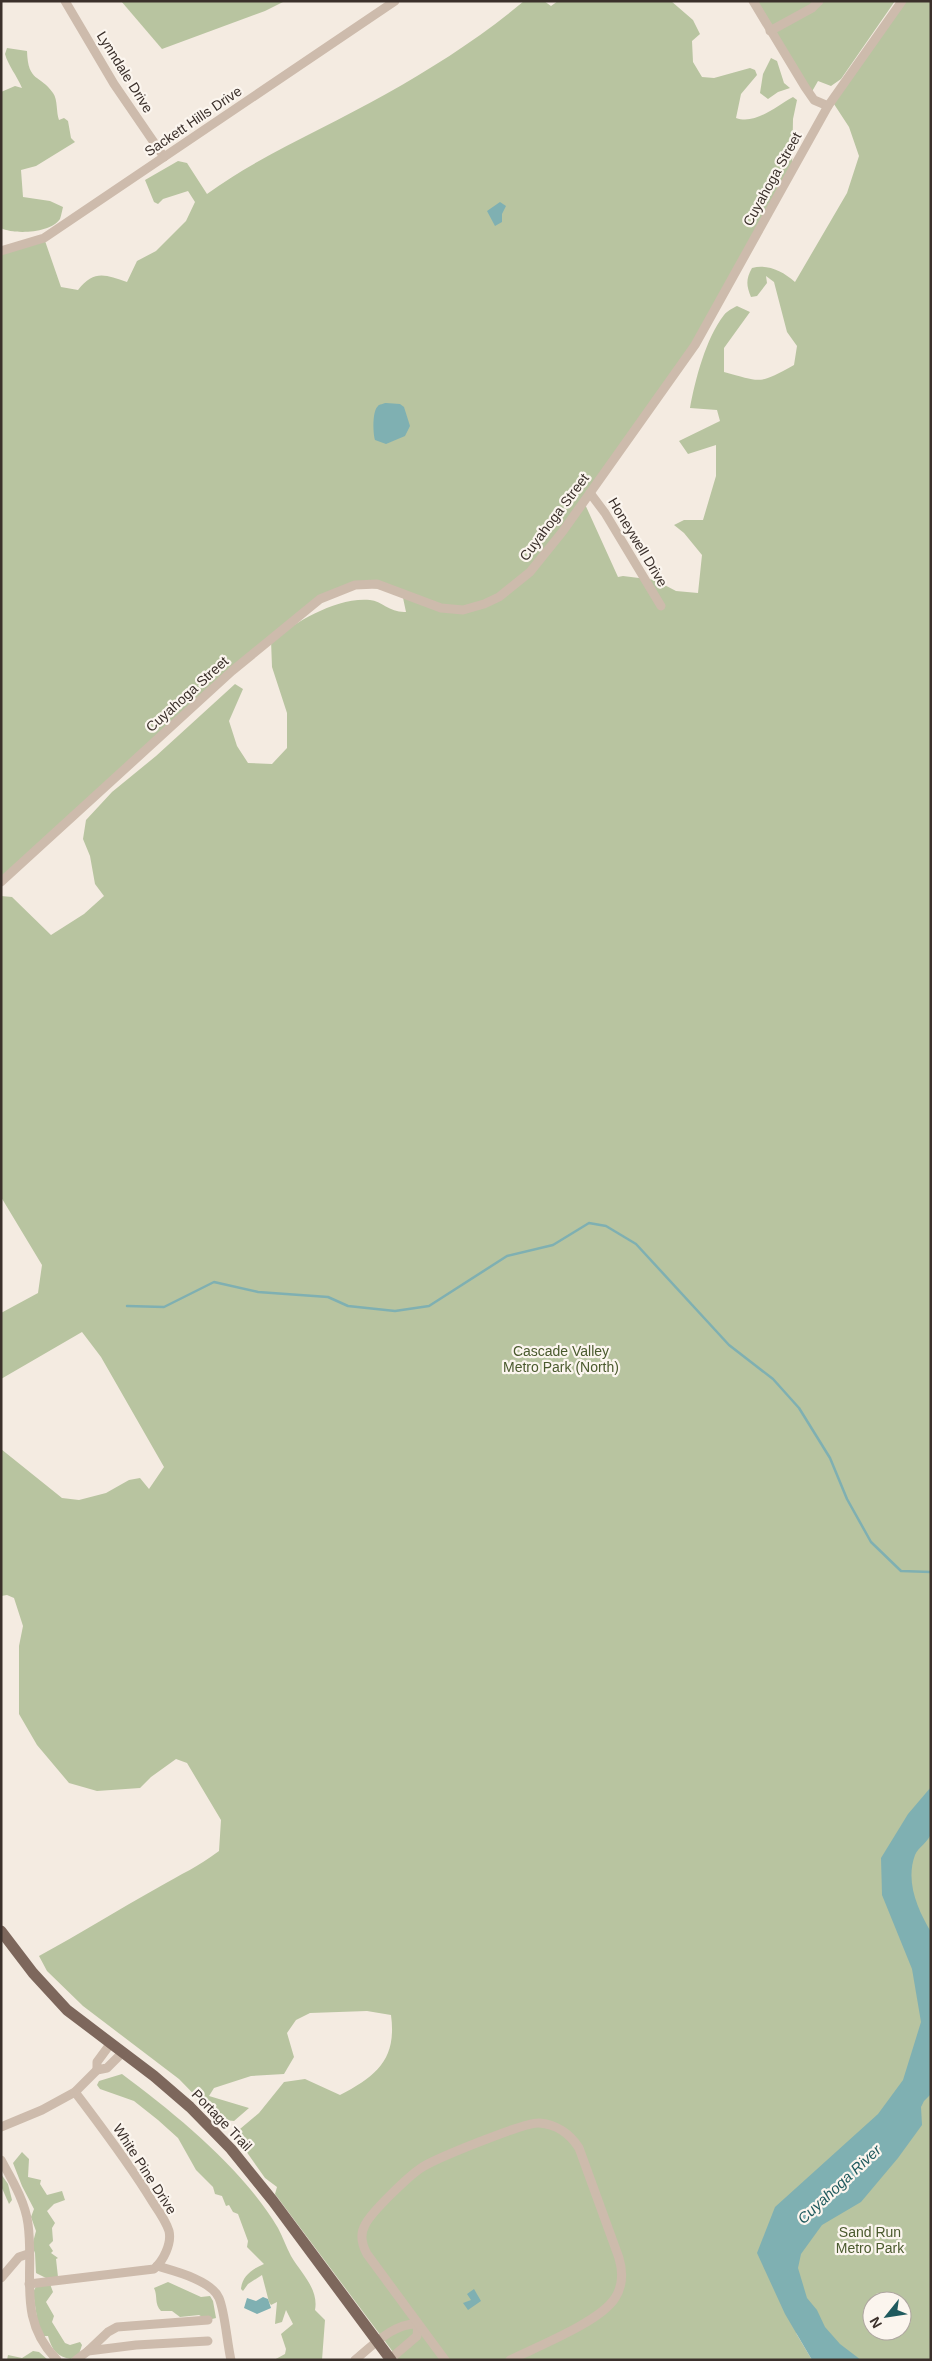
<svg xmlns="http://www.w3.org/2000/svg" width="932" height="2361" viewBox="0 0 932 2361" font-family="Helvetica,sans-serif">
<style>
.green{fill:#b8c4a0;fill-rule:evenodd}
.water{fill:#7fb0b2}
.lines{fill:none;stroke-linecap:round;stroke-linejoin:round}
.stream{stroke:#7fb0b2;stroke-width:2.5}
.minor{stroke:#cdbbac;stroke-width:9}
.major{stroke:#7d675c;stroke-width:11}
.labels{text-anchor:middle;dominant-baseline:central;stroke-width:4.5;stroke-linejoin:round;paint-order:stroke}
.street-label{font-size:14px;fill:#3b302b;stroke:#fbf5ee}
.park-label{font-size:14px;fill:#4a5a2e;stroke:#fbf5ee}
.water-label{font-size:15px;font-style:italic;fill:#1f5a5e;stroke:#fbf5ee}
</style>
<rect width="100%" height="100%" fill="#f4ebe1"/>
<!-- green -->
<g class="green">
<path d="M121 1H285L265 11 162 49Z"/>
<path d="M524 1H544L551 6 558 1H671L693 20 700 34 692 41 693 62 702 77 714 78 750 68 755 70 757 75 741 94 736 118C756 125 776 106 793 97L797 100 793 119 792 170 709 323 584 502 618 577 623 576 655 580 676 591 698 593 702 555 684 533 674 525 684 520H703L716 476V445L688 454 679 441 720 421 717 410 690 408C695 380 706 338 724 315 727 311 733 308 737 306L750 312 724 348V372C762 382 758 385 794 365L797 346 787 332 774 282 766 276 767 283 757 296 751 297C746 285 746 279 752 268 768 264 782 271 795 282L847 193 859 156 849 127 832 101 903 1H931V2360H836L796 2333 812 2360H399L275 2194 277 2187 265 2178 234 2134 259 2113 284 2082 305 2079 340 2095C377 2076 397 2059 391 2015L367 2011 310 2013 296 2020 287 2033 294 2057 284 2074 251 2076 214 2088 209 2096 249 2108 234 2121 218 2119 179 2079 83 2006 47 1971 39 1956C80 1934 119 1909 159 1887 181 1874 198 1867 219 1851L221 1820 187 1763 176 1759 151 1777 140 1788 97 1791 69 1783 37 1745 19 1714V1646L23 1626 14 1598 7 1595 1 1596V1449L62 1498 79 1500 106 1493 129 1480 140 1478 149 1489 164 1467 101 1357 82 1332 1 1379V1313L38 1293 42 1265 1 1197V896L12 897 51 935 84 914 104 896 95 884 90 856 83 839 86 820 112 792 156 756 235 684 243 689 229 721 237 746 248 763 272 764 287 748V713L272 667 271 640C298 622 335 597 370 600 382 601 390 613 406 612L402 593 355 585 298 615 1 882V251L44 238 61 287 78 290C94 269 106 275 127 282L137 261 156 251 186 221 195 202 188 191 163 199 158 204 154 202 145 180 178 161 187 163 207 194C262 154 326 128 386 94 434 67 481 37 524 1ZM872 2301H902V2331H872Z"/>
<path d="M753 1H895L841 79 831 86 818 81 810 95Z"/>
<path d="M7 48 27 51C28 83 40 74 53 93 58 100 56 112 59 120L64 118 68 121 71 138 75 142 36 166 21 170 23 197 50 201 63 207C62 211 61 216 60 219 51 233 14 235 1 228V92L15 86 22 88C17 76 8 65 5 54Z"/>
<path d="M771 58 777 61 784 83 790 88 778 92 768 99 760 93 763 74Z"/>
<path d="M122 2074C177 2115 243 2169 278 2228 283 2237 286 2247 291 2256 301 2273 319 2289 315 2310L325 2320 322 2360H274L285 2354 286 2349 281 2334 293 2324 286 2310 282 2322 275 2324 277 2302 271 2305 269 2302 262 2275 248 2284 243 2291 241 2289C242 2276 252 2269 264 2264L247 2247 248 2241 238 2214 233 2212 229 2205 226 2206 222 2196 215 2194 213 2187 196 2170 178 2138 158 2120 134 2101 100 2089 97 2085 99 2081Z"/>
<path d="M22 2152 29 2159 28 2177 41 2180 40 2184 47 2195 62 2191 65 2200 54 2204 47 2211 55 2223 52 2228 53 2241 49 2245 53 2251 51 2253 58 2258 56 2259 58 2277 46 2278 36 2273 35 2253 32 2246 36 2231 31 2217 34 2209 22 2186 13 2163Z"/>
<path d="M1 2174 8 2184 12 2200 9 2204 1 2186Z"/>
<path d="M168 2282 201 2297 210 2296 213 2301 216 2318 208 2320 199 2315 180 2317 172 2311H161C154 2304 158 2296 154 2288Z"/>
<path d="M50 2284 53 2292 46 2302 54 2316 52 2322 65 2343 70 2345 80 2342 82 2345 79 2354 71 2359C57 2357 52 2350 48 2336H43L38 2325 33 2292 37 2285Z"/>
<path d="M33 2351 39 2352 48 2360H7L8 2355 22 2358Z"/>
</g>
<!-- water -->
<g class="water">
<path d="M500 202 506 206 502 214V222L495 226 487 211Z"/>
<path d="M386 403 400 404 404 407 410 426 405 436 386 444 375 440C373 433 372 411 378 406 378 405 385 403 386 403Z"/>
<path d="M931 1787C931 1799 932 1822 931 1833 929 1842 918 1847 915 1855 905 1882 918 1910 931 1932V2094L924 2101 921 2107 922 2125 898 2158 861 2202 822 2225 801 2254 798 2268 807 2298 817 2310 825 2327 840 2344 861 2360H812L785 2314 757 2253 775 2207 878 2114 903 2080 921 2022 912 1969 882 1895 881 1858 908 1814Z"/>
<path d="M474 2289 481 2301 468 2310 463 2303 471 2300 467 2294Z"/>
<path d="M263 2297 268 2299 271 2308 257 2314 244 2308 247 2298 256 2301Z"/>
</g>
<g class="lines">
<!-- stream -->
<path class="stream" d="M127 1306 164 1307 214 1282 258 1292 328 1297 348 1306 395 1311 429 1306 507 1256 553 1245 589 1223 606 1226 636 1244 729 1345 773 1379 799 1408 830 1458 847 1499 871 1542 901 1571 931 1572"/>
<!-- minor -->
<g class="minor">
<path d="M65 1 114 84 164 157"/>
<path d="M753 1 805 87 814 100 828 106"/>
<path d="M770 31 812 8 819 1"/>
<path d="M1 251 44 238 395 1"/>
<path d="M590 493 605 513 661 606"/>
<path d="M1 882 232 671 320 599 355 585 377 584 441 608 463 610 484 604 499 597 530 572 563 531 695 345 828 106 902 1"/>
<path d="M97 2070V2062L111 2043"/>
<path d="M1 2127 42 2110 75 2092 97 2070 107 2068 123 2052"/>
<path d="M1 2160C12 2180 25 2201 28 2224 35 2275 16 2318 57 2360"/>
<path d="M157 2266C174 2271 211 2280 219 2298 225 2312 227 2343 231 2360"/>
<path d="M1 2278 19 2257 28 2254"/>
<path d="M29 2284 154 2269C163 2261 172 2244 169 2231 166 2221 158 2210 152 2201 129 2163 102 2128 75 2092"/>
<path d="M88 2351 108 2332 117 2327 208 2320"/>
<path d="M76 2360 88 2351 136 2345 208 2341"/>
<path d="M355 2360C373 2345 395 2322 418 2324L417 2336 389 2360"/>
<path d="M445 2360 367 2254C362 2245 360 2234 365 2225 371 2212 409 2176 421 2168 434 2159 525 2122 539 2123 556 2124 570 2134 579 2148L619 2258C623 2272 623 2286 615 2298 600 2322 536 2347 510 2360"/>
</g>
<!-- major -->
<path class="major" d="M1 1931 33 1973 67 2010 154 2076 190 2107 231 2149 273 2201 391 2360"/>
</g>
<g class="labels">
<!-- street labels -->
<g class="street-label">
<text transform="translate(125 72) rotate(58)">Lynndale Drive</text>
<text transform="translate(193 121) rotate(-34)">Sackett Hills Drive</text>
<text transform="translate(772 179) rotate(-61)">Cuyahoga Street</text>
<text transform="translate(554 517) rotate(-53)">Cuyahoga Street</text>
<text transform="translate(638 542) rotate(59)">Honeywell Drive</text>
<text transform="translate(187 694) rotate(-42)">Cuyahoga Street</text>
<text transform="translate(222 2120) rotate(46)">Portage Trail</text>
<text transform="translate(145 2169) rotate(57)">White Pine Drive</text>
</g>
<!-- park labels -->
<g class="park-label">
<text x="561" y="1351">Cascade Valley<tspan x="561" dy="16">Metro Park (North)</tspan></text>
<text x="870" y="2232">Sand Run<tspan x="870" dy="16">Metro Park</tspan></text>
</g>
<!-- water labels -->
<g class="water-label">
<text transform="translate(839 2184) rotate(-43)">Cuyahoga River</text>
</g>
</g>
<!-- border -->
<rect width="932" height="2361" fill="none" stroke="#3b302b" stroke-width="5"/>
<!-- north arrow -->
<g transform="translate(887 2316) rotate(240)"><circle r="24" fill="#fbf5ee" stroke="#aea6a0"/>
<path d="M0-4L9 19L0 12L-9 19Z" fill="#1f5a5e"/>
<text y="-8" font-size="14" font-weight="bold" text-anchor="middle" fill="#3b302b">N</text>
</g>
</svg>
